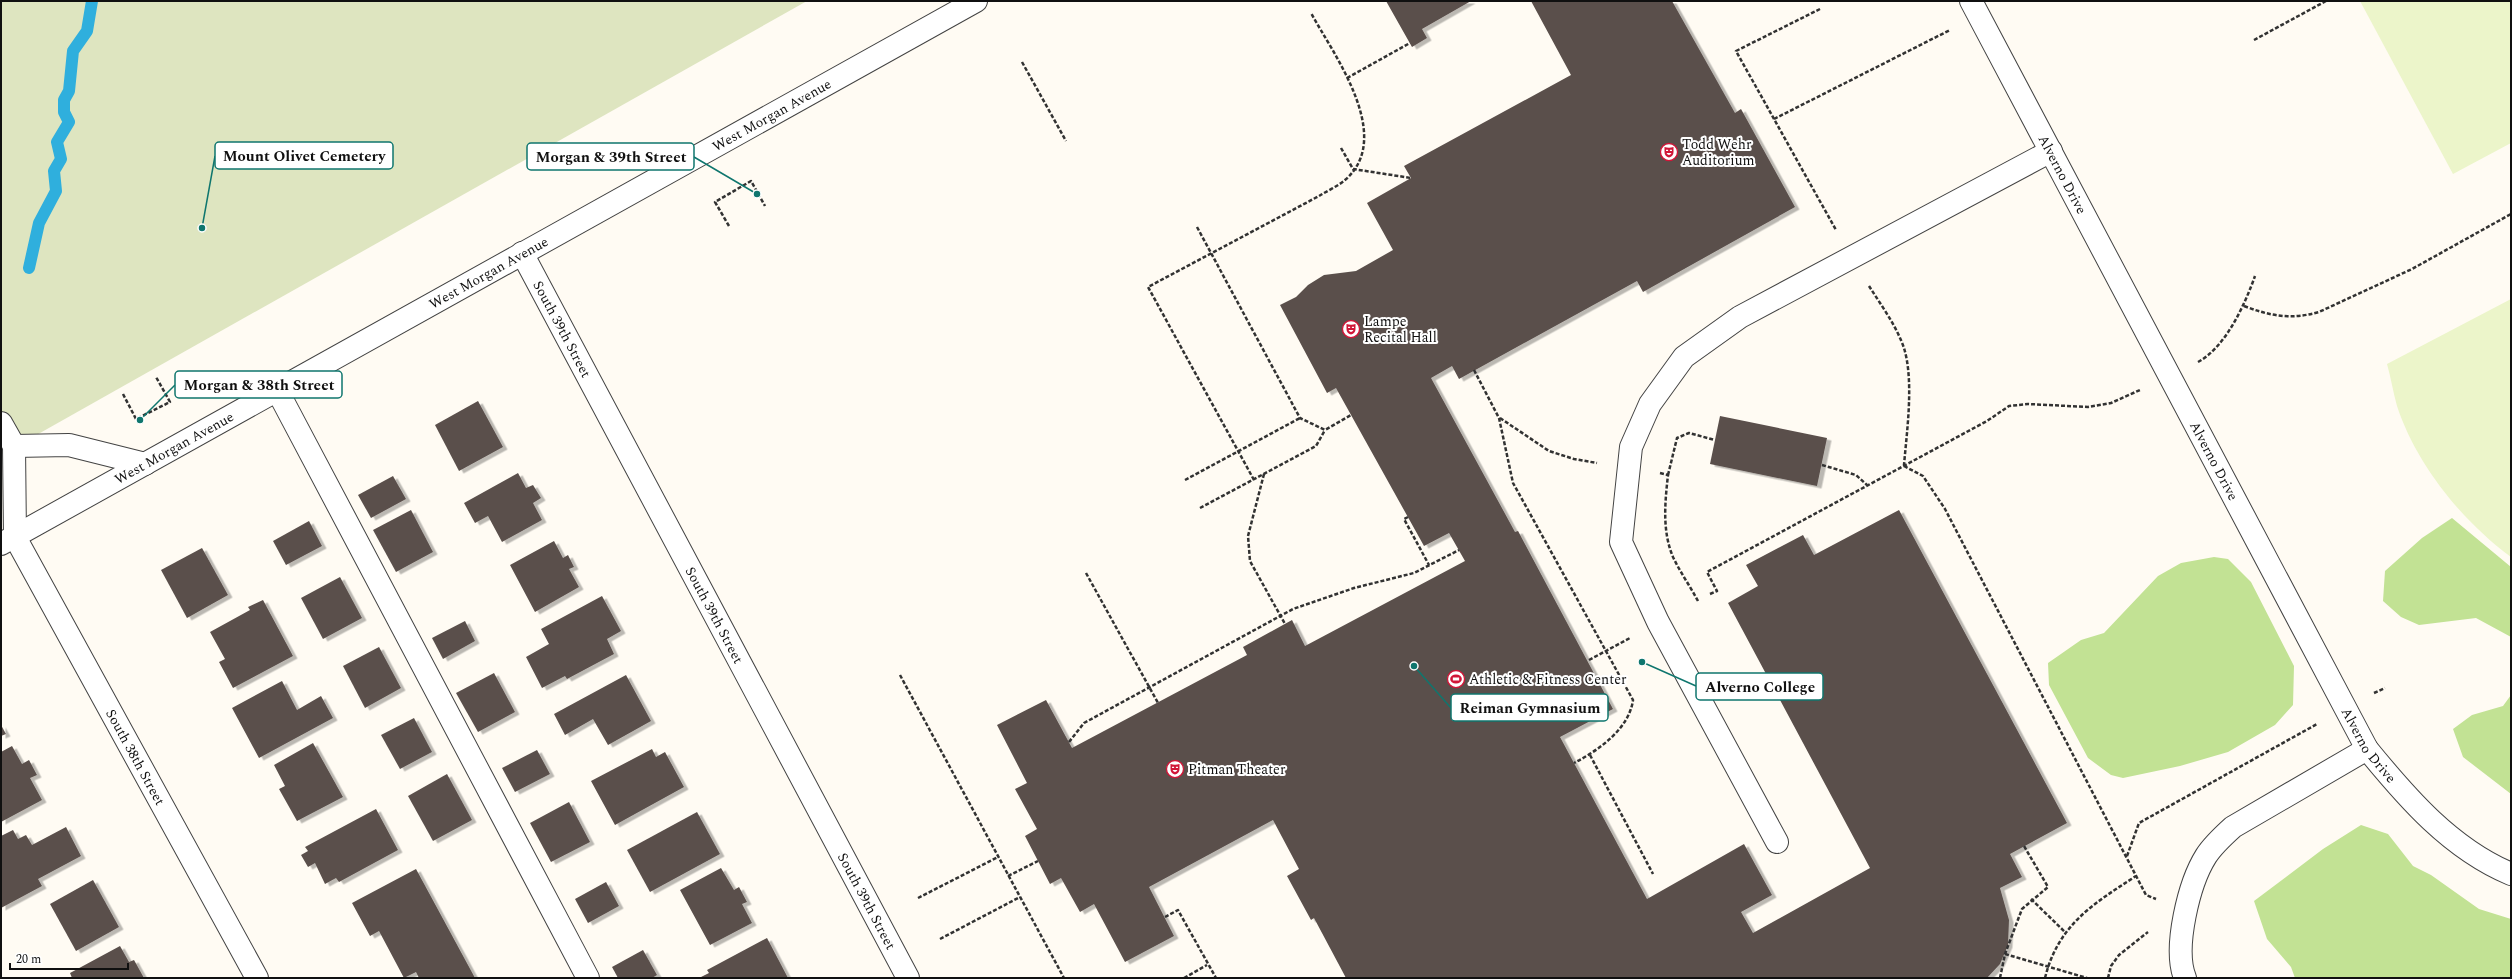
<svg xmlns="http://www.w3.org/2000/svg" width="2512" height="979" viewBox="0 0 2512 979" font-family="Spectral,serif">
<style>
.forest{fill:#c2e294}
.cemetery{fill:#dee5c0}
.pitch{fill:#ecf5ca}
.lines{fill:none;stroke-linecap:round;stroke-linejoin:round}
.stream{stroke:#2fafdd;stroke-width:12}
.building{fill:#5a4f4b;filter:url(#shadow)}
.service-casing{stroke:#434343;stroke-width:24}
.minor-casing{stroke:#434343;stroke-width:24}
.tertiary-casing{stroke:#434343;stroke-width:24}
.path{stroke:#323232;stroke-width:2.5;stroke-dasharray:4 2;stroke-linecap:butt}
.service{stroke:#fff;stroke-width:22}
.minor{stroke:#fff;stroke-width:22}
.tertiary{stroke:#fff;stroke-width:22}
.labels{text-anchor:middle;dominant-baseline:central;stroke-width:4;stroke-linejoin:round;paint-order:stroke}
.street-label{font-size:14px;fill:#101010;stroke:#fff}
.poi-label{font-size:14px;fill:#101010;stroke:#fff;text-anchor:start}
.leader{fill:none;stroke:#0f766e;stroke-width:1.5}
.callout-dot{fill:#0f766e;stroke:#fff;stroke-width:1.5}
.callout{fill:#fff;stroke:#0f766e;stroke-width:1.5}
.callout-label{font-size:15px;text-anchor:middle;font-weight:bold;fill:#101010}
</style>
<defs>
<filter id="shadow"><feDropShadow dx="4.5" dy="2.5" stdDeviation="0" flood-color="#0004"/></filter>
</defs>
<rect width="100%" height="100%" fill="#fffbf3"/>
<!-- forest -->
<g class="forest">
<path d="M2452 518 2511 567V637L2476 618 2419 625 2401 617 2383 601 2385 571 2422 538Z"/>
<path d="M2214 557 2228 559 2251 582 2294 666 2293 705 2275 725 2228 752 2180 766 2123 778 2111 775 2088 758 2049 685 2048 663 2081 640 2104 633 2158 576 2181 563Z"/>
<path d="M2511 695V794L2463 757 2453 729 2472 715 2503 706Z"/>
<path d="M2361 825 2388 834 2413 866 2431 875 2479 909 2511 919V978H2295L2291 967 2267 939 2254 901 2323 849Z"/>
</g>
<!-- cemetery -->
<path class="cemetery" d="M1 1H807L1 455Z"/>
<!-- pitch -->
<g class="pitch">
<path d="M2360 1H2511V143L2453 174Z"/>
<path d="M2511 299V557C2462 521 2416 464 2397 406 2393 392 2391 378 2387 364Z"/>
</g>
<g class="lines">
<!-- stream -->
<path class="stream" d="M29 268 39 223 56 191 54 171 61 159 57 142 69 122 64 112V100L69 91 73 51 87 31 92 1"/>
</g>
<!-- building -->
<g class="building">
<path d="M1386 1H1471L1422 29 1427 38 1412 47Z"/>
<path d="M1531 1H1672L1735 113 1741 109 1795 207 1643 292 1637 281 1459 379 1452 366 1431 378 1515 532 1518 531 1613 709 1560 737 1647 899 1744 844 1772 895 1741 912 1753 933 1870 868 1728 603 1758 586 1746 565 1803 535 1814 555 1899 510 2067 823 2010 854 2022 877 2000 888 2009 920 2008 945 2000 964 1987 978H1346L1314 918 1311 920 1287 876 1299 869 1273 820 1149 887 1174 936 1125 962 1094 904 1080 912 1061 878 1050 884 1025 836 1037 829 1015 789 1027 783 997 725 1046 700 1072 748 1247 655 1243 647 1292 620 1305 646 1465 561 1449 533 1424 546 1336 388 1327 393 1280 305 1296 297 1308 285 1324 275 1356 271 1393 250 1367 203 1411 178 1404 166 1571 75Z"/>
<path d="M478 401 503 447 459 471 435 425Z"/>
<path d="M1720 416 1827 438 1817 486 1710 464Z"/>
<path d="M518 473 526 488 533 485 541 498 533 503 542 520 502 542 488 516 475 523 464 503Z"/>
<path d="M393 476 406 499 371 518 358 495Z"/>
<path d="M411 510 433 552 396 572 373 530Z"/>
<path d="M309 521 322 546 286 565 273 541Z"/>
<path d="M554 541 563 558 568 555 574 567 569 569 579 587 535 612 510 565Z"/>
<path d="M202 548 228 595 187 618 161 570Z"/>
<path d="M340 577 362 618 323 639 301 598Z"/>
<path d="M602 596 621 631 607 639 614 654 567 679 565 676 542 688 526 657 549 644 541 629Z"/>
<path d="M263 600 293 656 233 688 219 662 225 659 210 632 250 610 248 607Z"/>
<path d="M465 621 475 641 443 659 432 638Z"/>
<path d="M379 647 401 688 365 708 343 666Z"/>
<path d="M494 673 515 712 478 732 456 693Z"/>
<path d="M626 675 651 721 608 745 593 719 565 735 554 714Z"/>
<path d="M282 681 297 710 321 696 333 718 259 758 232 708Z"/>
<path d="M414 718 432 752 400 769 381 735Z"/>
<path d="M1 725 6 734 1 736Z"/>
<path d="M313 743 343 797 297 821 279 789 285 786 274 765Z"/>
<path d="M12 746 22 764 29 760 37 775 30 778 42 800 1 822V752Z"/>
<path d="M652 749 656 757 665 752 684 787 615 825 591 781Z"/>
<path d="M537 750 550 774 515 792 502 768Z"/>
<path d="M447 774 472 820 433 841 408 796Z"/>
<path d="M569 802 590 842 551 862 530 823Z"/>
<path d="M376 809 398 850 339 882 336 878 325 884 315 863 308 867 301 855 308 851 305 847Z"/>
<path d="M697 812 720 854 650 892 627 850Z"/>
<path d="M66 827 81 856 38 879 42 886 1 908V836L13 830 18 839 26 835 32 845Z"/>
<path d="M721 868 734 890 739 887 747 902 742 904 752 923 710 945 680 890Z"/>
<path d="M416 869 475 978H419L416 972 404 978 379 931 370 936 352 903Z"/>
<path d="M93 880 119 927 76 951 50 904Z"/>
<path d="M606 882 619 906 588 923 575 899Z"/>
<path d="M767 938 788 978H699L709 973 707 970Z"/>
<path d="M120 946 129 962 134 960 144 978H72L70 973Z"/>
<path d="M643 950 657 975 652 978H618L612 967Z"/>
</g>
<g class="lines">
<!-- service casing -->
<g class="service-casing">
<g id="service">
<path id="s1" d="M1971 1 2367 749C2407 798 2451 849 2511 874"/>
<path d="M277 390 588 978"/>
<path d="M1 423 14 446 15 537"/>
<path d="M14 446 69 445 145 464"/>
<path d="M1777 842 1658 622 1621 542 1631 447 1650 404 1684 357 1740 317 2051 151"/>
<path d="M2185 978C2173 948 2189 883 2206 856 2213 845 2223 836 2233 827L2367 749"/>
</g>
</g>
<!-- minor casing -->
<g class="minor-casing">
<g id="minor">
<path id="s2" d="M522 253 908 978"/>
<path id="s3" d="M15 537 257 978"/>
</g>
</g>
<!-- tertiary casing -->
<g class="tertiary-casing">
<g id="tertiary">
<path id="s4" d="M1 544 976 1"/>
</g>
</g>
<!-- path -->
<g class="path">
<path d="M1820 9 1736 51 1836 230"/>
<path d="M2254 40 2326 1"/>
<path d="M1022 62 1066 141"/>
<path d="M1347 78 1410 43"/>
<path d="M1774 119 1950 30"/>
<path d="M1341 148 1353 169 1411 178"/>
<path d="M729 226 715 202 751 181 765 206"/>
<path d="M1197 227 1300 418 1325 430 1351 415"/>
<path d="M1869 286C1881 305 1896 325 1904 348 1914 381 1907 430 1904 465"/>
<path d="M2244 306C2270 316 2291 320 2319 312L2412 269 2511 214"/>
<path d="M2198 362C2226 347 2245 304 2255 276"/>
<path d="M1474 370 1499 418 1513 483 1633 700C1629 729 1599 750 1574 763"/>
<path d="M123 394 136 419 170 402 156 377"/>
<path d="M1500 418 1549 451 1574 459 1597 463"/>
<path d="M1822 465 1856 475 1867 485"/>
<path d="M1904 466 1923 476 1945 509 2146 895 2156 899"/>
<path d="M1660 473 1668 475C1665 502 1662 531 1673 557 1680 572 1690 586 1698 601"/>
<path d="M1264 474 1248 536 1250 561 1285 624"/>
<path d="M1668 475 1677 438 1689 433 1715 440"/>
<path d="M1185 480 1300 418"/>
<path d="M1254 480 1148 287 1319 196C1327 191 1338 186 1345 180 1395 137 1334 55 1311 13"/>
<path d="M1200 508 1316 446 1325 430"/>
<path d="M1408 517 1404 519 1429 565"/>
<path d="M1086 573 1158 703"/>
<path d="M1710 594 1717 591 1707 572 1987 421 2009 406 2028 404 2088 407 2111 403 2140 390"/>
<path d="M1589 660 1630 638"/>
<path d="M900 675 1064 978"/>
<path d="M2374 693 2385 688"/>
<path d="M1069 742 1084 723 1293 609 1354 588 1414 573 1459 550"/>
<path d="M1590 755 1653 874"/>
<path d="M2127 856 2139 823 2317 724"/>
<path d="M1008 876 1038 861"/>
<path d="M918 898 998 857"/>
<path d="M2031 899 2065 932"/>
<path d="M1165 917 1178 910 1216 978"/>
<path d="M940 939 1020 897"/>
<path d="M2005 954 2087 978"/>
<path d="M1184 978 1207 965"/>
<path d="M2000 978 2005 954 2022 909 2048 887 2024 846"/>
<path d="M2045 978C2058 925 2093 904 2136 876"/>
<path d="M2108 978 2111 966 2119 955 2148 932"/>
</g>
<!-- service -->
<use href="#service" class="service"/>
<!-- minor -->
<use href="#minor" class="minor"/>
<!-- tertiary -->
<use href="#tertiary" class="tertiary"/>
</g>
<!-- icons -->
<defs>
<g id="theatre-ring" transform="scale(0.9)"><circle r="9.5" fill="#fff" stroke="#d11638" stroke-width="1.5"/><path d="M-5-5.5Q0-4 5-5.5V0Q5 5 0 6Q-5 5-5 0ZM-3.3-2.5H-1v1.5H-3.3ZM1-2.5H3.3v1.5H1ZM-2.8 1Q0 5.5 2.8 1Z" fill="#d11638"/></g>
<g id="stadium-ring" transform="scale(0.9)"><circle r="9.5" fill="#fff" stroke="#d11638" stroke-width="1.5"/><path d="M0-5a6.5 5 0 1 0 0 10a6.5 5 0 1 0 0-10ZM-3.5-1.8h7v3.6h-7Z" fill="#d11638"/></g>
</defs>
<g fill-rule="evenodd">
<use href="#theatre-ring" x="1669" y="152"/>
<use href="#theatre-ring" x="1351" y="329"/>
<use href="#stadium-ring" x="1456" y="679"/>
<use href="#theatre-ring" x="1175" y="769"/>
</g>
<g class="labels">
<!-- street labels -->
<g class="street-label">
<text stroke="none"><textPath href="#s4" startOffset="882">West Morgan Avenue</textPath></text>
<text stroke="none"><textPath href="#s1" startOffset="196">Alverno Drive</textPath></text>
<text stroke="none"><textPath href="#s4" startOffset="558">West Morgan Avenue</textPath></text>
<text stroke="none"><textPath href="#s2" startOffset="86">South 39th Street</textPath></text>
<text stroke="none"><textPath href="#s4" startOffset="198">West Morgan Avenue</textPath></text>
<text stroke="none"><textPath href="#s1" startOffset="520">Alverno Drive</textPath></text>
<text stroke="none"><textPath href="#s2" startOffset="410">South 39th Street</textPath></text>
<text stroke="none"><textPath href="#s1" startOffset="844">Alverno Drive</textPath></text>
<text stroke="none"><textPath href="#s3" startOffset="251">South 38th Street</textPath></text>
<text stroke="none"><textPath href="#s2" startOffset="734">South 39th Street</textPath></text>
</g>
<!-- poi labels -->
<g class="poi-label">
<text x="1682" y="144">Todd Wehr<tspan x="1682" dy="16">Auditorium</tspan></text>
<text x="1364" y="321">Lampe<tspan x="1364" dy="16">Recital Hall</tspan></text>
<text x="1469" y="679">Athletic &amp; Fitness Center</text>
<text x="1188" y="769">Pitman Theater</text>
</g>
</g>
<!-- callouts -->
<path class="leader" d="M202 228L215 156M757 194L694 157M140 420L175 385M1642 662L1696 686M1414 666L1451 708"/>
<g class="callout-dot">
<circle cx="202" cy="228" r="4"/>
<circle cx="757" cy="194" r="4"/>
<circle cx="140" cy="420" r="4"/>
<circle cx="1642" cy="662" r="4"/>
<circle cx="1414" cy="666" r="4"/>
</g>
<g class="callout">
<rect x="215" y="142" width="178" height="27" rx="4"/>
<rect x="527" y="143" width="167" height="27" rx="4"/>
<rect x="175" y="371" width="167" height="27" rx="4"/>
<rect x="1696" y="673" width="127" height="27" rx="4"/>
<rect x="1451" y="694" width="157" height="27" rx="4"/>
</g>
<g class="callout-label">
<text x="304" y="161">Mount Olivet Cemetery</text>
<text x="611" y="162">Morgan &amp; 39th Street</text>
<text x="259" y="390">Morgan &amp; 38th Street</text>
<text x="1760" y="692">Alverno College</text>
<text x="1530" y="713">Reiman Gymnasium</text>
</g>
<!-- border -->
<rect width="2512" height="979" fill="none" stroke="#101010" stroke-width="4"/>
<!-- scale -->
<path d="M10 963v6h118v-6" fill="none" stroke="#101010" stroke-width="2"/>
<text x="16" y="963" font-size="12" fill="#101010" stroke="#ffffff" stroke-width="3" paint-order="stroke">20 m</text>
</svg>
